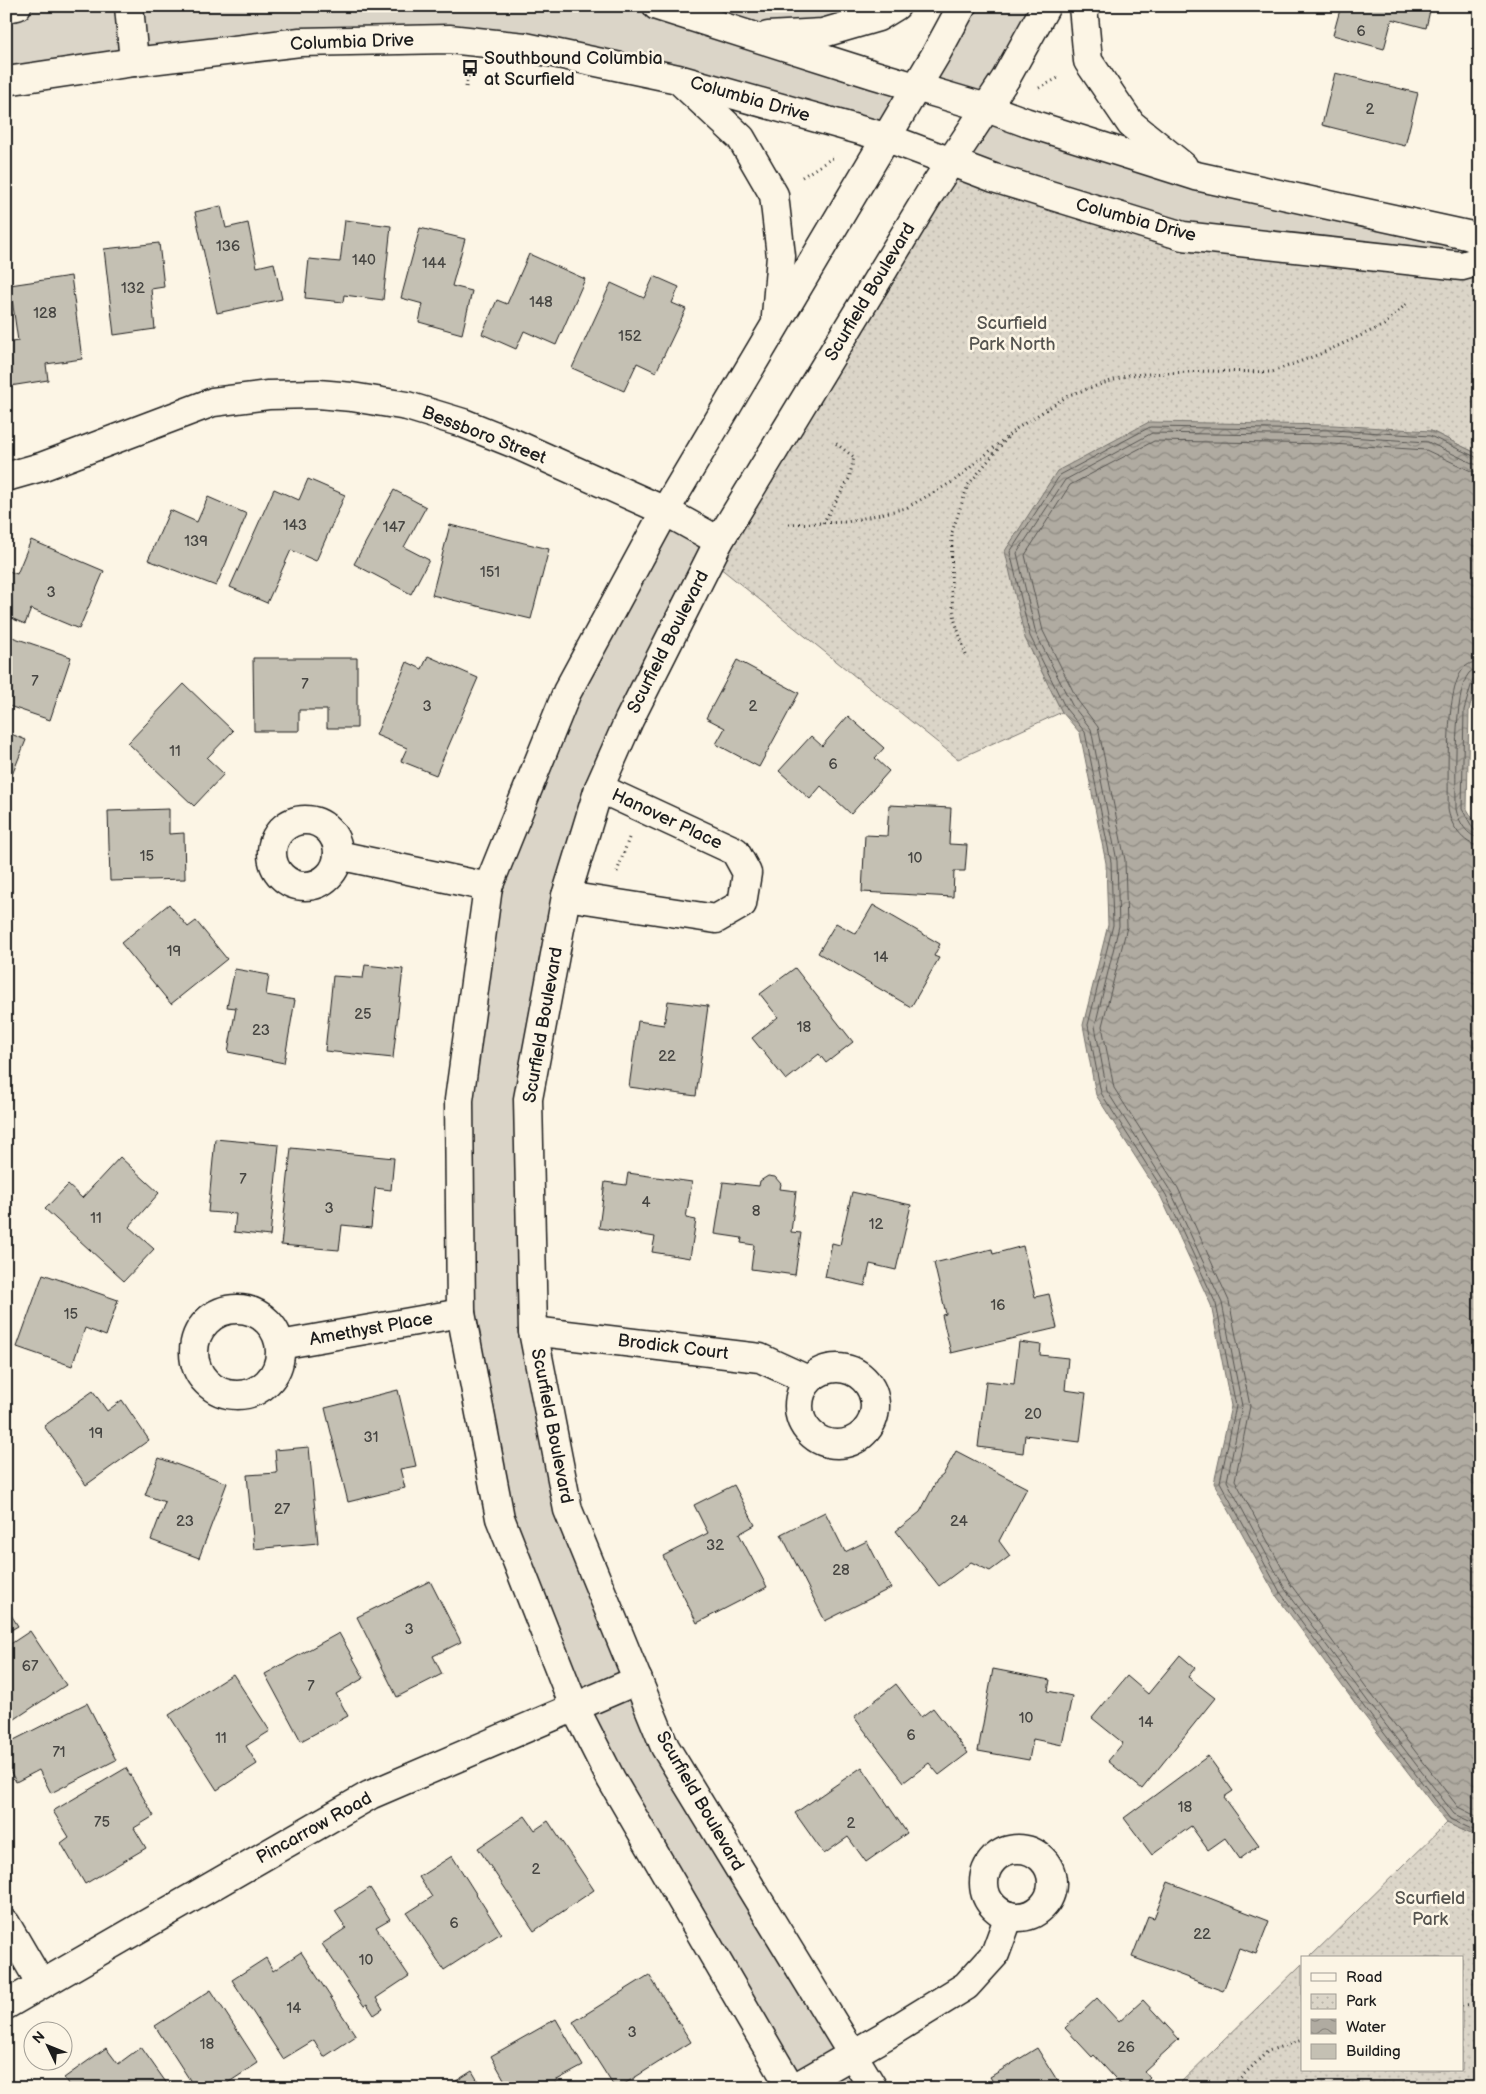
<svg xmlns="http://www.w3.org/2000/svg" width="1486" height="2094" viewBox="0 0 1486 2094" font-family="'Balsamiq Sans',sans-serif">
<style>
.grass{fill:#dbd5c8;stroke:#7c7872}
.park{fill:url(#park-dots);stroke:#7c7872}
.water{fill:url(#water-waves);stroke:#75726c}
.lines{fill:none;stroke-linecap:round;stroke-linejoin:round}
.shore{stroke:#575551;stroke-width:1}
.building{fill:#c4c0b3;stroke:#1c1c1c}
.minor-casing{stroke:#1c1c1c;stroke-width:31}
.tertiary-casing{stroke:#1c1c1c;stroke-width:31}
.path{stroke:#1c1c1c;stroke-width:3;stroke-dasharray:1 4;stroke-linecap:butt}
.minor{stroke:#fcf5e5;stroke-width:28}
.tertiary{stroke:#fcf5e5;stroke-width:28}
.labels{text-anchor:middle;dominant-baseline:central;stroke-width:5;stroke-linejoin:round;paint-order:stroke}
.number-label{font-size:15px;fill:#464542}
.street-label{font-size:18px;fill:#1c1c1c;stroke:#fcf5e5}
.poi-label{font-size:18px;fill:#1c1c1c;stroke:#fcf5e5;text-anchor:start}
.park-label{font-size:18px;fill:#555450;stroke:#fcf5e5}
</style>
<defs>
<pattern id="park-dots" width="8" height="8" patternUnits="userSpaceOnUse" patternTransform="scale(1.25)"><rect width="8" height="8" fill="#dbd5c8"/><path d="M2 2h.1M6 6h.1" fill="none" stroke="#bbb6ab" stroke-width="1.8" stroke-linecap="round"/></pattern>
<pattern id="water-waves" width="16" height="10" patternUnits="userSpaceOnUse" patternTransform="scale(1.25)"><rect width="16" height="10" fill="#b0aba1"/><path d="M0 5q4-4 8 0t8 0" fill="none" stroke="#8e8a82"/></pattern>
</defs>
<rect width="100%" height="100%" fill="#fcf5e5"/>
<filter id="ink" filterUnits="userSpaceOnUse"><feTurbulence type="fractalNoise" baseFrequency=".02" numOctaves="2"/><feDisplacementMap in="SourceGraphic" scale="10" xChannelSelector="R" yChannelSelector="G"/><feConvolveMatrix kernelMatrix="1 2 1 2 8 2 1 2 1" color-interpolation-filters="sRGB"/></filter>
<g filter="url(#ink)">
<!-- grass -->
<g class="grass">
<path d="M17 6H896L753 36 916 86 962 6H1046L987 107 1467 235 1480 261 1183 236 949 163 987 108 917 86 885 137 449 39 6 81V8Z"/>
<path d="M665 511 714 563 599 788 528 1099 533 1331 568 1510 638 1680 873 2088H791L574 1706 500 1518 461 1313 459 1100 488 887Z"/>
</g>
<!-- park -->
<g class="park">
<path d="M949 163 1183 236 1480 261V455L1431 431 1025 638 1062 712 958 759 714 563Z"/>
<path d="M1447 1823 1480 1838V2088H1175L1302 1964V2070H1462V1958H1309Z"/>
</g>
<!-- water -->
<path class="water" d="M1149 422 1333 425 1431 431 1480 455V673L1469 710 1467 809 1480 831V1838L1447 1823 1360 1710 1275 1594 1214 1483 1231 1406 1211 1305 1161 1197 1096 1095 1083 1025 1108 925 1106 863 1080 733 1062 712 1025 638 1005 551 1057 471Z"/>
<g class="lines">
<!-- shore -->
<g class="shore">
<path d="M1480 459 1430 436 1333 430 1150 427 1060 475 1010 552 1030 636 1066 709 1085 732 1111 862 1113 925 1088 1025 1101 1093 1166 1195 1216 1304 1236 1406 1220 1482 1280 1592 1364 1707 1450 1819 1480 1833"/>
<path d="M1480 465 1474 464 1428 442 1332 436 1152 433 1065 480 1017 553 1036 634 1072 705 1091 729 1117 861 1119 926 1095 1026 1107 1091 1171 1192 1222 1303 1242 1406 1227 1481 1285 1589 1369 1703 1454 1814 1480 1826"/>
<path d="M1480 473 1471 471 1426 450 1332 444 1154 441 1070 485 1025 555 1043 631 1078 701 1098 727 1125 860 1127 927 1102 1026 1114 1088 1178 1188 1229 1301 1250 1406 1235 1480 1291 1585 1375 1699 1458 1807 1480 1818"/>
<path d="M1480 661C1473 662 1467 664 1463 669 1444 693 1449 777 1448 809 1450 824 1463 845 1480 846"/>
<path d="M1480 669C1476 669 1472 670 1469 673 1453 692 1456 781 1456 809 1458 820 1467 837 1480 838"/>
<path d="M1480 675 1473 679 1464 710 1462 809 1474 830 1480 832"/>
</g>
</g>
<!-- building -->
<g class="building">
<path d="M1341 6H1431L1426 28 1392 19 1384 49 1333 35Z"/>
<path d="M1335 73 1418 93 1405 146 1322 125Z"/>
<path d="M221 206 226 228 248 223 257 267 274 263 282 299 217 313 195 212Z"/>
<path d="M345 220 391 226 383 300 344 295 343 302 305 298 309 259 340 262Z"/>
<path d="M420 228 465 239 452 286 472 291 462 334 419 322 423 304 401 298Z"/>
<path d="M159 243 164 287 151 289 155 329 114 335 104 249Z"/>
<path d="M529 254 585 279 556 345 524 331 516 349 482 334 497 300 507 304Z"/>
<path d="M71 276 82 359 46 364 48 380 10 386 6 343 18 341 10 285Z"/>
<path d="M654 276 679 287 672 303 686 309 656 372 637 363 624 391 572 368 611 283 644 298Z"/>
<path d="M308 479 345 495 316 561 291 550 267 603 230 587 274 489 299 500Z"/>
<path d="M394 490 426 507 404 547 429 560 411 594 354 564Z"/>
<path d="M208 497 247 514 216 586 148 560 170 510 197 522Z"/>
<path d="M450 525 549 549 531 619 432 595Z"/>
<path d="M31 540 104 571 79 629 31 609 25 624 6 616V570L17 574Z"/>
<path d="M6 635 71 657 50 720 6 705Z"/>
<path d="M428 656 478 678 436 775 401 761 407 748 376 735 407 662 422 669Z"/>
<path d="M253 658H357V728H327V710H299V731H254Z"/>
<path d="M737 660 799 693 759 767 716 744 725 728 706 718Z"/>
<path d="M184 684 233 731 207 758 224 774 194 806 128 743Z"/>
<path d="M848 716 884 748 875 758 889 771 851 814 821 786 810 799 779 771 811 736 822 746Z"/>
<path d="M6 732 26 740 6 790Z"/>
<path d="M889 805 951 808 949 844 967 845 965 871H954L953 897 862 892 865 835 887 836Z"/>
<path d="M169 809V834L184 833 185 879 110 881 108 811Z"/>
<path d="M169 904 188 927 196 921 227 959 171 1004 121 943Z"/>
<path d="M873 905 940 944 934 956 939 958 911 1007 818 953 836 923 856 934Z"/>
<path d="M365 965 403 969 393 1058 325 1051 333 976 363 978Z"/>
<path d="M795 968 853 1042 826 1063 819 1054 786 1080 752 1038 778 1017 760 994Z"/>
<path d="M235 969 269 975 266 995 295 1000 284 1063 228 1052 236 1008 227 1007Z"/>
<path d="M668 1001 708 1006 696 1096 629 1087 638 1021 664 1025Z"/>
<path d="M215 1139 279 1145 270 1236 234 1232 236 1214 208 1212Z"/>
<path d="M291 1148 394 1158 391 1190 375 1188 371 1228 342 1225 339 1250 281 1245Z"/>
<path d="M120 1157 159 1193 129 1227 154 1249 124 1281 45 1209 68 1185 82 1198Z"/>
<path d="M628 1173 692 1182 686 1218 696 1220 690 1258 652 1252 655 1237 599 1228 605 1182 626 1185Z"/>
<path d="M768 1176 775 1177 781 1184 780 1189 796 1191 791 1232 801 1233 795 1275 751 1269 754 1245 741 1243 742 1238 715 1234 723 1182 759 1186 760 1181Z"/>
<path d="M852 1192 911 1205 896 1270 870 1264 865 1286 825 1277 832 1243 840 1245Z"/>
<path d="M1023 1246 1035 1297 1049 1294 1057 1328 951 1353 942 1315 946 1314 934 1263 992 1249 993 1254Z"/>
<path d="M43 1274 118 1300 106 1336 85 1328 72 1366 17 1347Z"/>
<path d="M1019 1342 1041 1345 1040 1355 1068 1358 1065 1390 1086 1393 1080 1442 1025 1435 1023 1453 978 1447 986 1381 1014 1384Z"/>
<path d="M398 1390 416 1466 400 1469 405 1488 348 1502 325 1408Z"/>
<path d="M93 1391 107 1411 122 1400 149 1440 86 1485 44 1426Z"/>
<path d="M309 1447 318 1543 254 1549 247 1475 277 1473 275 1450Z"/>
<path d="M956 1451 1027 1488 999 1541 1010 1556 990 1571 971 1562 939 1586 896 1531 920 1512 937 1480 943 1475Z"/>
<path d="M159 1458 227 1483 199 1558 151 1540 165 1502 145 1495Z"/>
<path d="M734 1485 755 1525 739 1534 767 1587 697 1623 663 1556 708 1533 694 1505Z"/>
<path d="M825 1512 845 1552 867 1541 891 1588 825 1621 781 1534Z"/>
<path d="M430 1581 461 1642 433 1656 442 1674 397 1697 357 1617Z"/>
<path d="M6 1607 18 1626 6 1633Z"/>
<path d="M30 1631 66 1685 6 1725V1647Z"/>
<path d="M339 1633 364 1678 336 1694 348 1716 301 1741 265 1674Z"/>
<path d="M1180 1655 1195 1668 1188 1677 1215 1698 1142 1789 1108 1761 1123 1743 1092 1718 1127 1676 1148 1694Z"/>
<path d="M993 1669 1050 1680 1048 1691 1072 1696 1062 1745 1033 1739 1029 1760 978 1751Z"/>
<path d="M233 1674 270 1731 246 1746 257 1764 217 1790 169 1715Z"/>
<path d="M896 1684 921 1717 933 1708 968 1753 939 1775 929 1763 904 1782 854 1717Z"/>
<path d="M87 1703 116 1760 51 1793 39 1770 16 1782 6 1763V1744Z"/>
<path d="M1208 1756 1233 1791 1224 1797 1259 1845 1240 1859 1225 1838 1208 1850 1191 1826 1152 1855 1124 1818Z"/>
<path d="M862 1767 907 1833 866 1862 848 1837 824 1854 795 1813Z"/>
<path d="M126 1768 154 1816 134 1828 146 1848 85 1884 61 1843 69 1837 53 1811Z"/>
<path d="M525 1816 535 1830 548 1821 594 1890 534 1931 478 1848Z"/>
<path d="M452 1856 501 1933 444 1970 407 1913 432 1897 419 1877Z"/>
<path d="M1168 1882 1269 1921 1256 1954 1239 1948 1223 1991 1132 1957 1148 1916 1154 1918Z"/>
<path d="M370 1888 390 1919 376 1927 409 1976 376 1998 383 2009 374 2015 367 2004 364 2006 322 1944 346 1928 335 1911Z"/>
<path d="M301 1952 356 2036 324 2057 314 2040 283 2059 232 1980 266 1958 273 1971Z"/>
<path d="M649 1975 691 2042 618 2088H615L573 2022Z"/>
<path d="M211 1990 258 2063 220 2088H195L155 2026Z"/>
<path d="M1097 1998 1119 2022 1143 2000 1179 2039 1144 2071 1150 2078 1139 2088H1124L1094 2055 1092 2057 1065 2028Z"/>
<path d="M556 2019 583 2066 555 2081 559 2088H509L491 2056Z"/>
<path d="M141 2047 170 2088H71L64 2078 106 2048 118 2064Z"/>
<path d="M1037 2048 1062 2088H997L990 2077Z"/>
<path d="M472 2071 482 2088H445Z"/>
</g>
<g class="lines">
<!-- minor casing -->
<g class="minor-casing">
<g id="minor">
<path d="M129 6 134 62"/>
<path d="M6 477 41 467 213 402 268 395 318 394 352 397 407 406 463 423 513 443 665 511 719 541"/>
<circle cx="305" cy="853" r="33"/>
<path d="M338 855 488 887"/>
<path d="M566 896 716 919 742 904 747 873 735 851 599 788"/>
<circle cx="237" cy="1352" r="43"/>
<path d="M533 1331 760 1358 808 1380"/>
<path d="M280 1345 461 1313"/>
<circle cx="837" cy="1406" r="38"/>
<circle cx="1018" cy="1883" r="34"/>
<path d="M6 1924 41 1984"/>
<path d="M6 2005 370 1795 638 1680"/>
<path d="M794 2088 888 2034 966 1986 995 1954 1009 1916"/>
</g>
</g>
<!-- tertiary casing -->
<g class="tertiary-casing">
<g id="tertiary">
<path d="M657 6 875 75 987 108 1025 122 1196 176 1467 235 1480 240"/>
<path d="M1083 6 1088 61 1131 124 1183 166"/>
<path d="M6 8 17 6"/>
<path d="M768 36 823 33 878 17 896 6"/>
<path d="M6 81 134 62 300 42 449 39 525 47 678 79 849 127 885 137 994 178 1183 236 1462 266 1480 261"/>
<path d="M681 82 741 138 774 195 781 256 776 316"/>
<path d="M791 2088 611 1779 574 1706 500 1518 461 1313 459 1100 488 887 567 692 665 511 936 54 962 6"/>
<path d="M873 2088 665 1747 568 1510 533 1331 528 1099 566 896 599 788 629 720 719 541 930 193 1006 78 1046 6"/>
</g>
</g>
<!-- path -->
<g class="path">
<path d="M466 87 469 73"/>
<path d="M1039 88 1060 77"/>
<path d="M802 177 834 157"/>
<path d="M823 523 849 479 854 457 834 442"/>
<path d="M789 524 847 522 906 508 954 481 1016 429 1069 395 1129 375 1208 371 1272 372 1320 354 1384 325 1406 304"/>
<path d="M966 655 955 621 951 591 952 532 968 485 1008 437"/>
<path d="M617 872 629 838"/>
<path d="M1462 2005 1480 2004"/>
<path d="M1230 2088 1268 2051 1302 2040"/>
</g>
<!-- minor -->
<use href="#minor" class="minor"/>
<!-- tertiary -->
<use href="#tertiary" class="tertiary"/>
</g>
</g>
<!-- icons -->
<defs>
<g id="bus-bare" transform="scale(1.35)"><path d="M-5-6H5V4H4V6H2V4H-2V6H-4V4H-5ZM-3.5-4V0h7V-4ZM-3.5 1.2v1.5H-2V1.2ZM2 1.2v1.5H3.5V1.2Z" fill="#1c1c1c" stroke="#fcf5e5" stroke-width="2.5" paint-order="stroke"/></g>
</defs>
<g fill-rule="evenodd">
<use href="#bus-bare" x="470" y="68"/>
</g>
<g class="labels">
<!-- number labels -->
<g class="number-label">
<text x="1361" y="31">6</text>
<text x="1370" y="109">2</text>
<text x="228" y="246">136</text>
<text x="364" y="260">140</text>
<text x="434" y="263">144</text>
<text x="133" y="288">132</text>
<text x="541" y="302">148</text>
<text x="45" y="313">128</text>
<text x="630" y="336">152</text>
<text x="295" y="525">143</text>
<text x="394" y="527">147</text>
<text x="196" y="541">139</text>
<text x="490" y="572">151</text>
<text x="51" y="592">3</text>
<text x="35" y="681">7</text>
<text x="305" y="684">7</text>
<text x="427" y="706">3</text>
<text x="753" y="706">2</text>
<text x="175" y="751">11</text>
<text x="833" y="764">6</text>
<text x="147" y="856">15</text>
<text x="915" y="858">10</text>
<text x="174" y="951">19</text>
<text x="881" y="957">14</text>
<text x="363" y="1014">25</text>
<text x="804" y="1027">18</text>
<text x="261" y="1030">23</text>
<text x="667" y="1056">22</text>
<text x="243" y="1179">7</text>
<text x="646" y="1202">4</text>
<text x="329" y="1208">3</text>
<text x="756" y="1211">8</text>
<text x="96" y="1218">11</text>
<text x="876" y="1224">12</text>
<text x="998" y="1305">16</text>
<text x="71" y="1314">15</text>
<text x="1033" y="1414">20</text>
<text x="96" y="1433">19</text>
<text x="371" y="1437">31</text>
<text x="282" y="1509">27</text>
<text x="185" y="1521">23</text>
<text x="959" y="1521">24</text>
<text x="715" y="1545">32</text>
<text x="841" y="1570">28</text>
<text x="409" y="1629">3</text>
<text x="30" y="1666">67</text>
<text x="311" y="1686">7</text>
<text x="1026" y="1718">10</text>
<text x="1146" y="1722">14</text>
<text x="911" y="1735">6</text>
<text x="221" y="1738">11</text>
<text x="59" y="1752">71</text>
<text x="1185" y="1807">18</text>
<text x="102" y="1822">75</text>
<text x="851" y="1823">2</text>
<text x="536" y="1869">2</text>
<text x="454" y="1923">6</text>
<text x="1202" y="1934">22</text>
<text x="366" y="1960">10</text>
<text x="294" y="2008">14</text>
<text x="632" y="2032">3</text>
<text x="207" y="2044">18</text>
<text x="1126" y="2047">26</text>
</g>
<!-- street labels -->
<g class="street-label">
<text transform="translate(352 42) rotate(-2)">Columbia Drive</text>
<text transform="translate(750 99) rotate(16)">Columbia Drive</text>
<text transform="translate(1136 220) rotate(15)">Columbia Drive</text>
<text transform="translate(870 292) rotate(-59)">Scurfield Boulevard</text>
<text transform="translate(484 435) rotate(21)">Bessboro Street</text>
<text transform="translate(668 642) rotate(-63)">Scurfield Boulevard</text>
<text transform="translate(667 819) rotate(25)">Hanover Place</text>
<text transform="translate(543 1025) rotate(-80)">Scurfield Boulevard</text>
<text transform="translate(371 1329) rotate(-10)">Amethyst Place</text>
<text transform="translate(673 1347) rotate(7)">Brodick Court</text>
<text transform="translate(552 1426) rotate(79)">Scurfield Boulevard</text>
<text transform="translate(700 1801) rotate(60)">Scurfield Boulevard</text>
<text transform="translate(314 1828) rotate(-29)">Pincarrow Road</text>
</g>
<!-- poi labels -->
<g class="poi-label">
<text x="484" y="58">Southbound Columbia<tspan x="484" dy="21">at Scurfield</tspan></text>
</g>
<!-- park labels -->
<g class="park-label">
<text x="1012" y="323">Scurfield<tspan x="1012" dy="21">Park North</tspan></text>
<text x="1430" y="1898">Scurfield<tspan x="1430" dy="21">Park</tspan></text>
</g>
</g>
<!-- margin -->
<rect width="1486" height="2094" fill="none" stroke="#fcf5e5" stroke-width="25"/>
<rect x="12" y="12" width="1461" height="2069" fill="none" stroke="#1c1c1c" stroke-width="2" filter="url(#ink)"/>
<!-- legend -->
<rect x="1301" y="1956" width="162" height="115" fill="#fcf5e5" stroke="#a29e95"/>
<rect x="1311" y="1973" width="25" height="8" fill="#fcf5e5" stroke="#a29e95"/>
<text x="1346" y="1982" font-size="15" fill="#1c1c1c">Road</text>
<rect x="1311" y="1994" width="25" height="15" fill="url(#park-dots)" stroke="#a29e95"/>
<text x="1346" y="2006" font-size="15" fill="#1c1c1c">Park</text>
<rect x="1311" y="2019" width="25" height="15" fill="url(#water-waves)" stroke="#a29e95"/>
<text x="1346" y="2032" font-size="15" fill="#1c1c1c">Water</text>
<rect x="1311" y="2044" width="25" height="15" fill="#c4c0b3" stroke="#a29e95"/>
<text x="1346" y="2056" font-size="15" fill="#1c1c1c">Building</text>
<!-- north arrow -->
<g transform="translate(48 2046) rotate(313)"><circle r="24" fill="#fcf5e5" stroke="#a29e95"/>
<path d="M0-4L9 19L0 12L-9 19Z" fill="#1c1c1c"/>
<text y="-8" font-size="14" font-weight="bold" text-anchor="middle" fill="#1c1c1c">N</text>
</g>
</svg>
